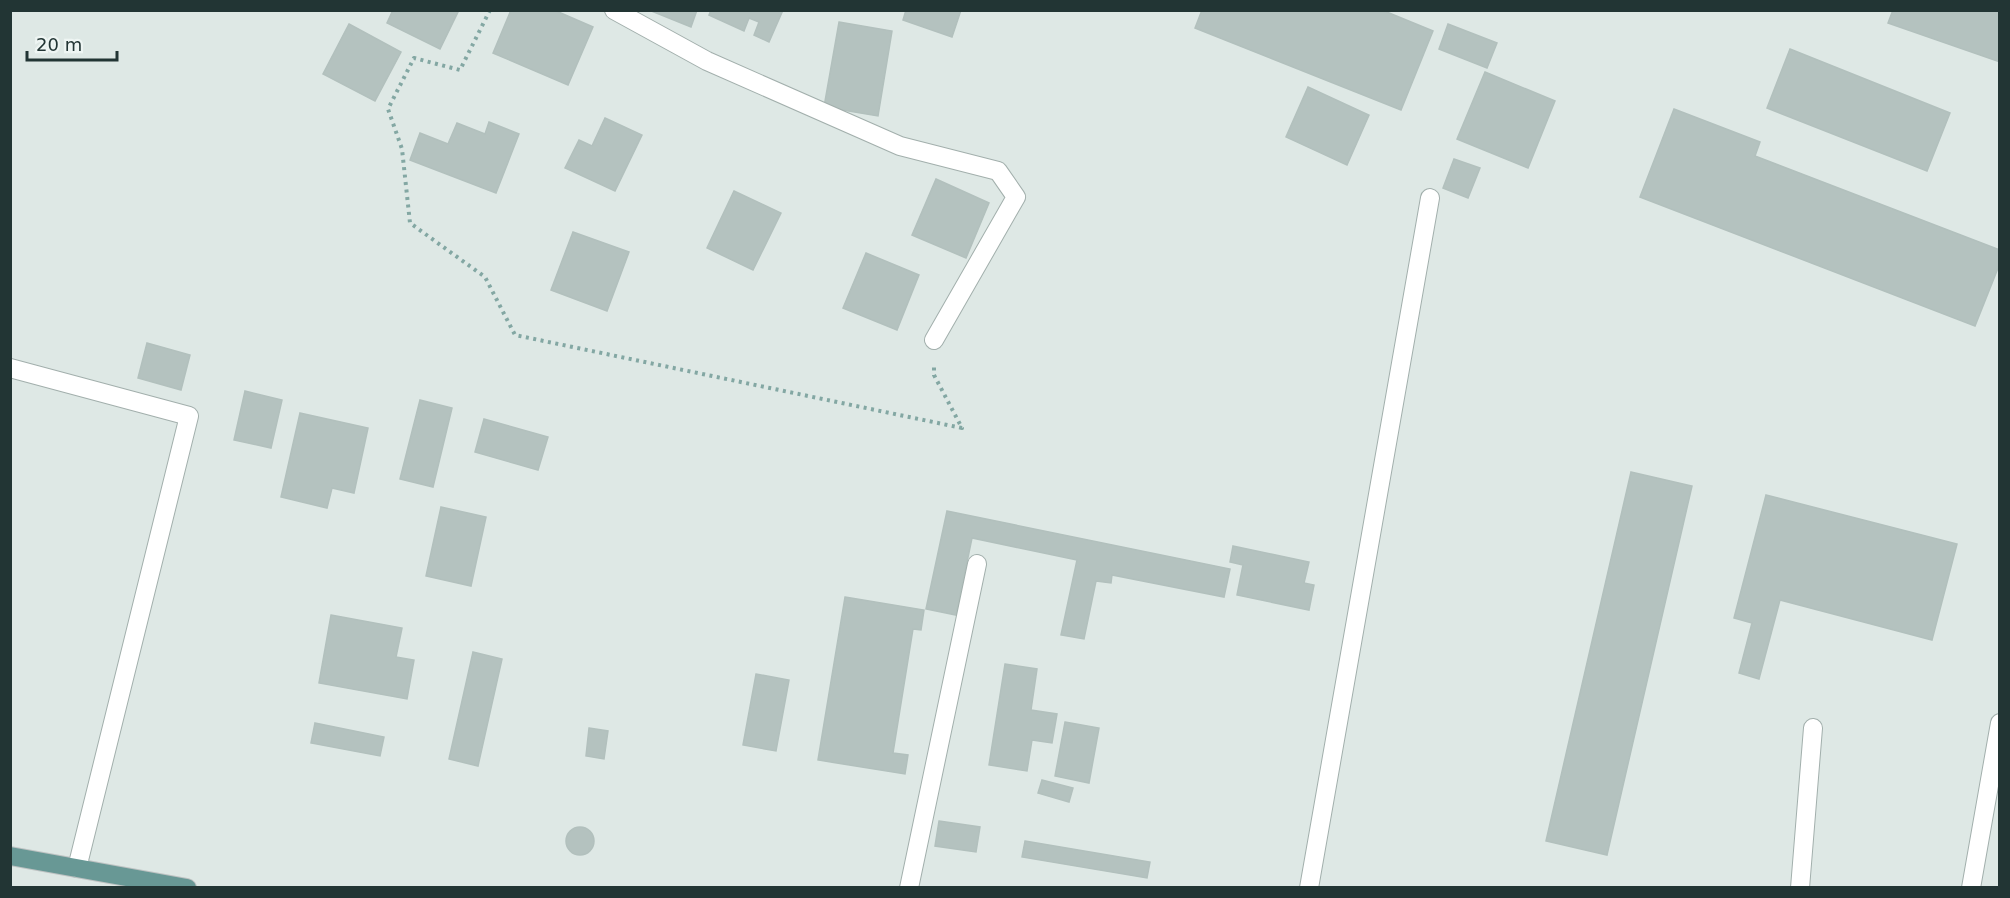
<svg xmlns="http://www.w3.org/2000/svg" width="2010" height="898" viewBox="0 0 2010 898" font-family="'DejaVu Sans',sans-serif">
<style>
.building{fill:#b4c2bf;stroke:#b2c0bd;stroke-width:1.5}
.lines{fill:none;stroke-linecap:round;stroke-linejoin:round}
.minor-casing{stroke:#a2afac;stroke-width:20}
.major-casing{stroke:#bdc2c2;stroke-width:20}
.path{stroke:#83a7a3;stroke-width:4;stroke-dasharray:3 4.5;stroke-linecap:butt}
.minor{stroke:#fff;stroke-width:18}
.major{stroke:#689895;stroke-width:18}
</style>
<rect width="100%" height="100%" fill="#dee8e5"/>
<!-- building -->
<g class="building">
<path d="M393 10H459L440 49 387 23Z"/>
<path d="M511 10H554L593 27 568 85 493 53Z"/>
<path d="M649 10H697L691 27Z"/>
<path d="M711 10H783L769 42 754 35 759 22 749 18 744 31 709 15Z"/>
<path d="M906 10H961L952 37 903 20Z"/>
<path d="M1202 10H1382L1433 31 1401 110 1195 28Z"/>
<path d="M1893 10H2000V62L1888 23Z"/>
<path d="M839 22 892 31 878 116 824 107Z"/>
<path d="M349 24 401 52 375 101 323 74Z"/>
<path d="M1448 24 1497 43 1487 68 1439 49Z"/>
<path d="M1790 49 1950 113 1927 171 1767 108Z"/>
<path d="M1485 72 1555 101 1528 168 1457 139Z"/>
<path d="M1308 87 1369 115 1347 165 1286 137Z"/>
<path d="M1674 109 1760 142 1755 156 2000 250V263L1975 326 1640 197Z"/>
<path d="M605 118 642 135 615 191 565 168 579 140 592 146Z"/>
<path d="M489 122 519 134 496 193 410 160 420 133 448 144 457 123 485 134Z"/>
<path d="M1454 159 1480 168 1468 198 1443 188Z"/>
<path d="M936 179 989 203 966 258 912 235Z"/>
<path d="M734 191 781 213 753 270 707 248Z"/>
<path d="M573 232 629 252 607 311 551 290Z"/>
<path d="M866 253 919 275 897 330 843 308Z"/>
<path d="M147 343 190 355 181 390 138 378Z"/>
<path d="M245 391 282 400 271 448 234 440Z"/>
<path d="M420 400 452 408 433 487 400 479Z"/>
<path d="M300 413 368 428 354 493 332 488 327 508 281 497Z"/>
<path d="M484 419 548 437 538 470 475 452Z"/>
<path d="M1631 472 1692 486 1607 855 1546 841Z"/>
<path d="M1766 495 1957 544 1932 640 1780 600 1759 679 1739 673 1752 623 1734 618Z"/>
<path d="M441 507 486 517 471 586 426 576Z"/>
<path d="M947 511 1230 569 1224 597 1112 575 1111 583 1096 581 1084 639 1061 635 1077 560 972 538 956 615 926 609Z"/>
<path d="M1233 546 1309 562 1304 583 1314 585 1309 610 1237 595 1243 565 1230 562Z"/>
<path d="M845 597 924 610 921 630 913 629 893 753 908 755 905 774 818 760Z"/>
<path d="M331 615 402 628 396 657 414 660 407 699 319 683Z"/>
<path d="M473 652 502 659 478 766 449 759Z"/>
<path d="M1005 664 1037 669 1031 710 1057 714 1052 743 1032 740 1027 771 989 765Z"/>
<path d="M756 674 789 680 776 751 743 745Z"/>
<path d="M1065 722 1099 728 1089 783 1055 776Z"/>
<path d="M315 723 384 737 380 756 311 743Z"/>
<path d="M589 728 608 731 604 759 586 756Z"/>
<path d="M1042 780 1073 788 1069 802 1038 793Z"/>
<path d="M939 821 980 827 976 852 935 846Z"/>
<circle cx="580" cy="841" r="14"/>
<path d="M1025 841 1150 862 1147 878 1022 857Z"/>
</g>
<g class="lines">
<!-- minor casing -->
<g class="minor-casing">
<g id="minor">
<path d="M614 10 707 61 900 146 998 171 1016 197 934 340"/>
<path d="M10 368 189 416 77 868"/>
<path d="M909 888 977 564"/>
<path d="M1309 888 1430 198"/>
<path d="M1800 888 1813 728"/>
<path d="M1971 888 2000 723"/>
</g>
</g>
<!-- major casing -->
<g class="major-casing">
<path id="major" d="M10 856 187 888"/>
</g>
<!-- path -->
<path class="path" d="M490 10 460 70 414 58 388 109 402 149 410 223 485 277 515 335 962 428 934 375V364"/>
<!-- minor -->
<use href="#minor" class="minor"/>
<!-- major -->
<use href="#major" class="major"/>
</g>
<!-- border -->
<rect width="2010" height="898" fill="none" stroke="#223534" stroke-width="24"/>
<!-- scale -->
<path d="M27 51v9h90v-9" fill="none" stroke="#223534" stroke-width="3"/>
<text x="36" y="51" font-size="18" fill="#223534" stroke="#eef5f3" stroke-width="4.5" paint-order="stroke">20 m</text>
</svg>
